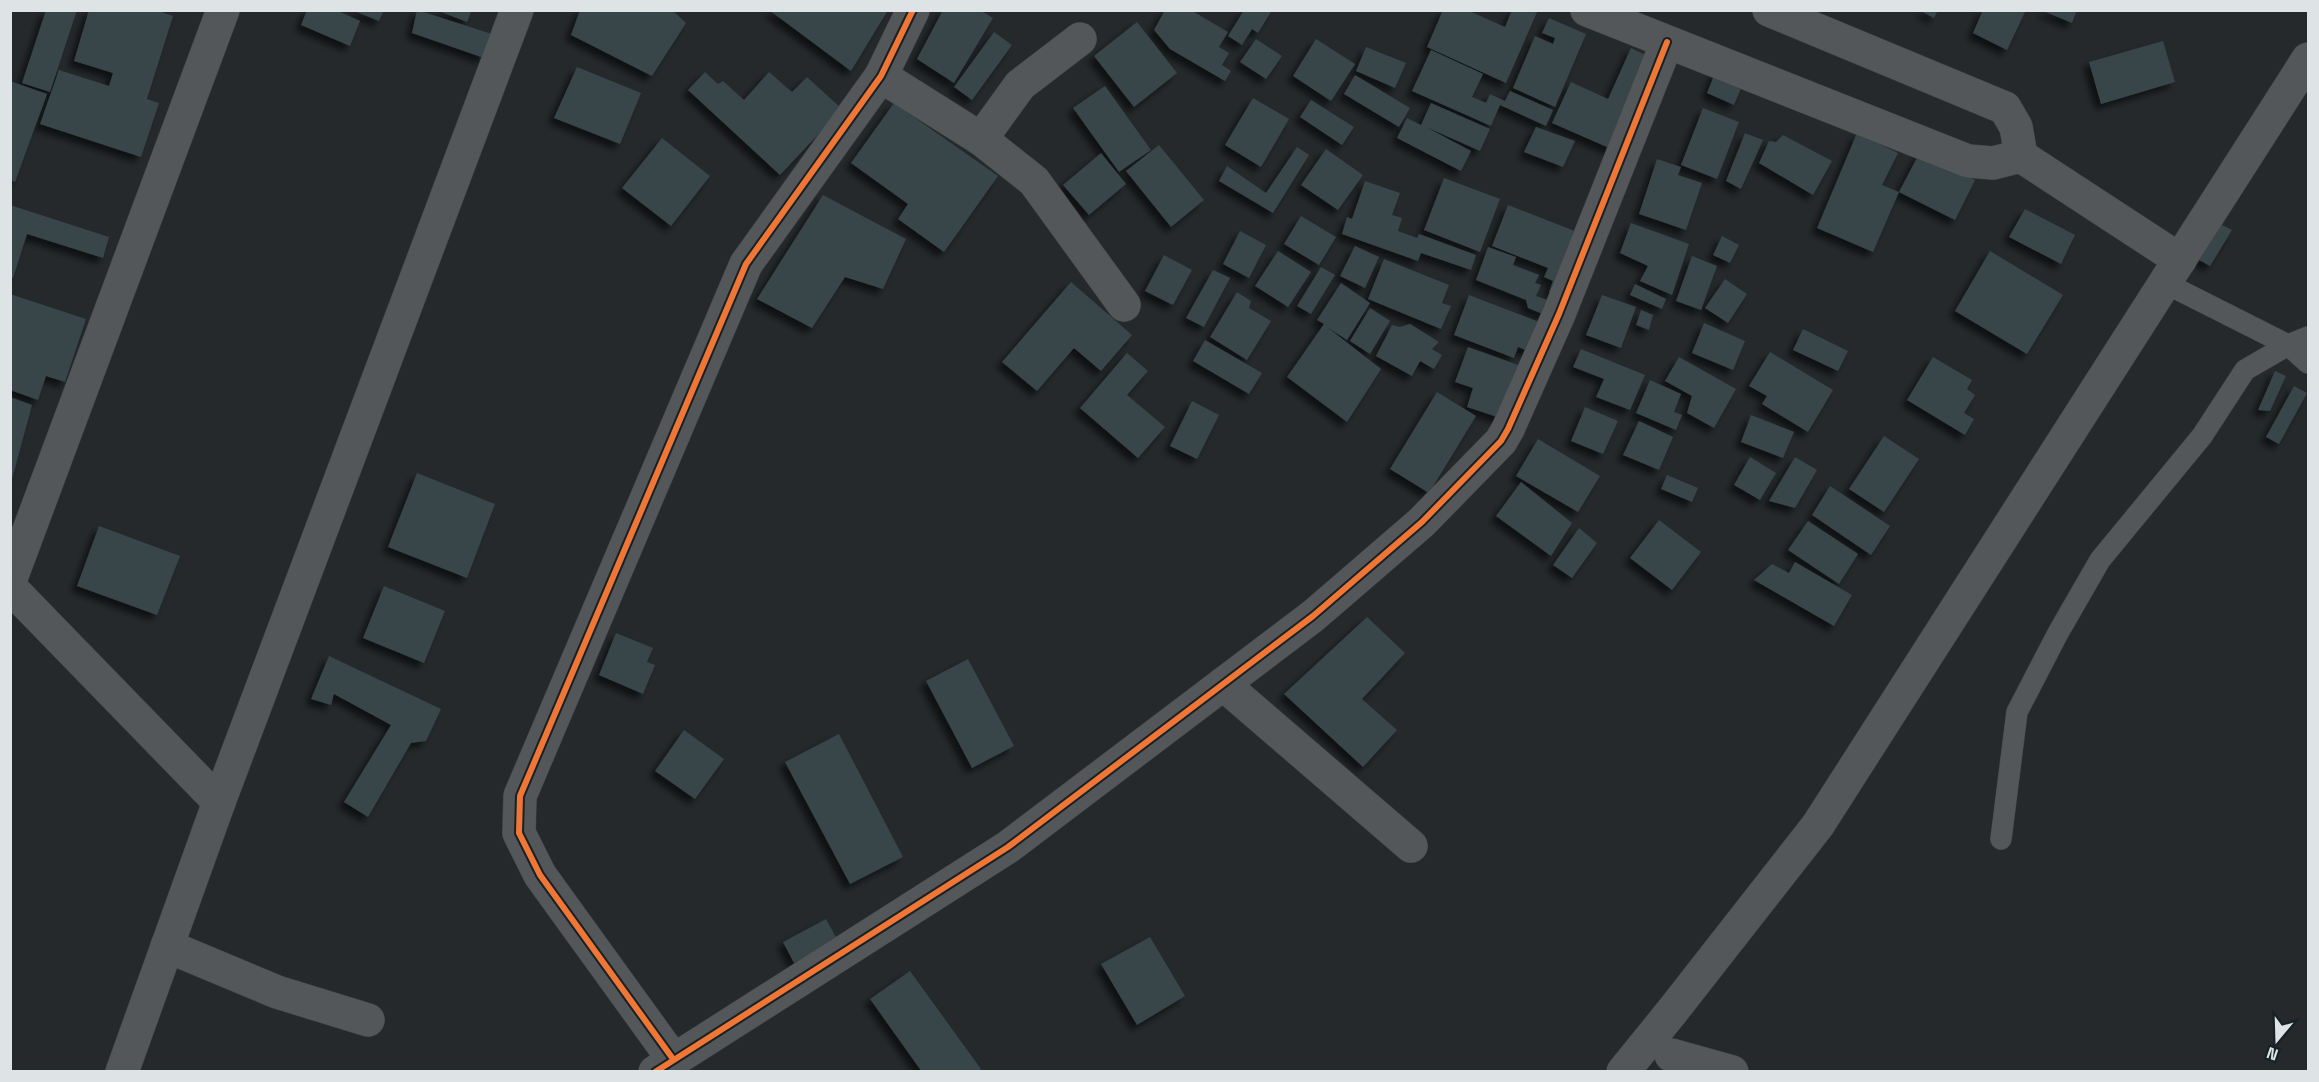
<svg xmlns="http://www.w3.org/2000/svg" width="2319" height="1082" viewBox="0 0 2319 1082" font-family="'Space Grotesk',sans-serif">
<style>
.building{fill:#37454a;filter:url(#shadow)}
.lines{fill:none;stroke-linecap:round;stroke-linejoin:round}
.service-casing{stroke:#404446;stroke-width:22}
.minor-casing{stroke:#404446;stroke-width:34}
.secondary-casing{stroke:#404446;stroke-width:34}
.service{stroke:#545759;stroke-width:21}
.minor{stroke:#545759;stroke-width:33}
.secondary{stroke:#545759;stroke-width:33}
.cycleway-casing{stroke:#182125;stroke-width:10}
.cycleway{stroke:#f07635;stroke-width:6}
</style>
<defs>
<filter id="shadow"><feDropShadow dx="-5.5" dy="5.5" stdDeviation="3" flood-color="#0009"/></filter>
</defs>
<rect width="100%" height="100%" fill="#25292c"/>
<!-- building -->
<g class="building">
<path d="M46 10H77L50 92 22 83Z"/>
<path d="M89 10H156L173 16 147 99 159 103 141 157 40 124 59 70 109 86 113 73 74 61Z"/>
<path d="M307 10H336L360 21 350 46 301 25Z"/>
<path d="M352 10H384L379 21Z"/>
<path d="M417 10 492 34 484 58 412 33Z"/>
<path d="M436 10H472L467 22Z"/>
<path d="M580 10H672L686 23 652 76 571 35Z"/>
<path d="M769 10H888L851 71Z"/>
<path d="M943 10H980L993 18 954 83 917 59Z"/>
<path d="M1165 10H1194V12L1228 32 1219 47 1229 53 1222 65 1231 71 1225 81 1170 49 1154 30Z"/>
<path d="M1244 10H1272L1258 33 1252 29 1242 45 1228 36Z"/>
<path d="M1443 10H1467L1505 27 1512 10H1538L1506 83 1427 47Z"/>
<path d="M1919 10H1938L1934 18Z"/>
<path d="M1983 10 2025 12 2007 50 1973 33Z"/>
<path d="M2041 10H2077L2072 23Z"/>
<path d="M1549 18 1586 34 1555 107 1513 88 1535 36 1553 44 1555 38 1542 33Z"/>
<path d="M1137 22 1177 73 1134 107 1094 56Z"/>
<path d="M994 32 1012 45 972 100 954 87Z"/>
<path d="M1256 39 1282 56 1266 79 1240 62Z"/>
<path d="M1316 39 1355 64 1331 101 1293 76Z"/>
<path d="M2163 41 2175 82 2101 104 2089 62Z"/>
<path d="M1366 47 1406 63 1395 88 1356 71Z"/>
<path d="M1631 48 1656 60 1616 151 1552 123 1571 82 1608 99Z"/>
<path d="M1431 50 1483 74 1472 97 1486 103 1490 94 1505 101 1510 91 1553 110 1546 126 1500 105 1491 126 1412 91Z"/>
<path d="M577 67 641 93 620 144 554 118Z"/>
<path d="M1717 68 1745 79 1734 105 1707 93Z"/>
<path d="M705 72 718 84 723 81 744 100 769 72 792 92 807 77 842 109 780 175 688 90Z"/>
<path d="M1355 75 1410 108 1399 127 1344 94Z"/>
<path d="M10 81 47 94 15 182 10 180Z"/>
<path d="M1105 86 1151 150 1119 172 1073 108Z"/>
<path d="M1253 98 1289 119 1261 167 1225 145Z"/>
<path d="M1311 100 1354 127 1342 145 1300 117Z"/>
<path d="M894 103 998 176 944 252 898 219 908 204 851 163Z"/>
<path d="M1431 103 1490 129 1480 151 1426 127 1471 151 1461 171 1397 138 1407 118 1421 125Z"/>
<path d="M1703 108 1739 122 1717 179 1681 165Z"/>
<path d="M1536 127 1575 141 1563 167 1524 152Z"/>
<path d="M1745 133 1763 140 1741 189 1726 181Z"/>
<path d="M1857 133 1898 153 1882 185 1899 192 1873 252 1817 228Z"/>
<path d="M1783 135 1832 161 1813 195 1759 163 1769 141 1776 142Z"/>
<path d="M662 138 710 176 671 226 622 188Z"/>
<path d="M1159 145 1204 200 1171 227 1126 171Z"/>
<path d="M1297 147 1309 155 1273 213 1219 181 1227 166 1266 193Z"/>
<path d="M1326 149 1363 175 1338 210 1301 185Z"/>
<path d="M1920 152 1975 180 1955 220 1899 192Z"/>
<path d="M1101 153 1126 184 1089 215 1063 185Z"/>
<path d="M1657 159 1681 167 1678 175 1702 183 1686 230 1639 214Z"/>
<path d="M1444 178 1500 199 1480 252 1424 230Z"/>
<path d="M1365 181 1400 193 1392 215 1402 218 1398 231 1417 238 1419 234 1476 255 1471 270 1421 253 1418 261 1342 234 1347 217 1352 219Z"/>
<path d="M823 195 906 239 883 289 845 277 812 328 757 299Z"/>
<path d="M10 205 109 237 103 258 27 234 13 278 10 277Z"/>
<path d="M1508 205 1585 235 1560 297 1549 292 1553 281 1544 277 1548 268 1492 246Z"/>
<path d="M2025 209 2075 235 2061 264 2009 237Z"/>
<path d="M1301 216 1336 237 1319 265 1284 244Z"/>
<path d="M1631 223 1689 244 1672 295 1640 281 1648 266 1620 253Z"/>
<path d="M2220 224 2232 230 2210 266 2199 260Z"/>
<path d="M1240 231 1266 245 1249 278 1223 264Z"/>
<path d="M1722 236 1739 245 1730 263 1713 255Z"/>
<path d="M1355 246 1379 257 1365 288 1340 276Z"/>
<path d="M1488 247 1516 257 1513 265 1539 275 1535 283 1541 285 1536 296 1555 303 1550 317 1528 308 1526 300 1476 280Z"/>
<path d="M1278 251 1311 272 1288 307 1255 286Z"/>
<path d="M1990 251 2063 295 2027 354 1955 311Z"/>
<path d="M1164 255 1192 270 1173 305 1145 291Z"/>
<path d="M1692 256 1717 266 1701 310 1676 301Z"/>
<path d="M1384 259 1449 285 1442 303 1451 306 1441 329 1368 299Z"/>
<path d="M1321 267 1335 275 1311 314 1297 306Z"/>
<path d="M1213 270 1230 278 1204 327 1186 318Z"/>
<path d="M1725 279 1747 294 1728 323 1705 308Z"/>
<path d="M1071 282 1132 335 1101 371 1074 348 1037 391 1002 362Z"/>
<path d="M1341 283 1370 303 1347 340 1327 327 1381 369 1347 422 1287 377 1324 324 1317 320Z"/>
<path d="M1635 284 1666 299 1662 309 1630 295Z"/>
<path d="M1237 292 1251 301 1249 308 1271 321 1247 360 1210 337Z"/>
<path d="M10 294 86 319 65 382 46 376 38 400 10 390Z"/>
<path d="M1469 295 1547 325 1535 354 1518 347 1514 358 1454 335Z"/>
<path d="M1602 295 1636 307 1621 348 1586 335Z"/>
<path d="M1370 308 1390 321 1370 354 1350 341Z"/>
<path d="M1641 310 1653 315 1649 330 1636 325Z"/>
<path d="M1704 323 1745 341 1733 370 1692 353Z"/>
<path d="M1410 324 1439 342 1432 349 1442 355 1434 369 1420 361 1412 376 1376 356 1392 325 1400 327Z"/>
<path d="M1803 329 1848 351 1838 371 1793 350Z"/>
<path d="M1205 340 1262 373 1249 394 1193 361Z"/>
<path d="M1468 347 1524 367 1506 420 1467 407 1473 388 1455 382Z"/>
<path d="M1581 349 1645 375 1630 410 1596 397 1604 379 1573 367Z"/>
<path d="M1770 352 1833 390 1808 432 1762 404 1767 396 1749 386Z"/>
<path d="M1127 353 1148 371 1127 395 1165 427 1138 458 1080 408Z"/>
<path d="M1679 357 1736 389 1714 428 1687 413 1692 396 1665 381Z"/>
<path d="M1933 357 1972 380 1967 389 1975 395 1964 413 1974 419 1965 435 1907 400Z"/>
<path d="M2275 371 2286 376 2270 411 2258 410Z"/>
<path d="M1650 380 1681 394 1674 412 1682 415 1676 430 1636 413Z"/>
<path d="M2294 386 2307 393 2279 444 2266 437Z"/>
<path d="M1437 392 1476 416 1429 493 1390 469Z"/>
<path d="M10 397 32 405 11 483H10Z"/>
<path d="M1192 401 1219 415 1197 459 1170 446Z"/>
<path d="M1585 407 1618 421 1603 454 1571 441Z"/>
<path d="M1751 415 1794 432 1783 458 1741 442Z"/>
<path d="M1639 421 1673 437 1659 470 1623 455Z"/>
<path d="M1884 436 1919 459 1884 512 1849 489Z"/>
<path d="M1538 439 1600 476 1578 512 1516 476Z"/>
<path d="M1750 457 1776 473 1760 500 1734 485Z"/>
<path d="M1795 457 1817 470 1795 508 1769 501Z"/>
<path d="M417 473 495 504 467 578 388 547Z"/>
<path d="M1667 475 1698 488 1692 502 1661 489Z"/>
<path d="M1521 482 1572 523 1551 556 1496 516Z"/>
<path d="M1830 486 1890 526 1871 555 1812 515Z"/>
<path d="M1659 520 1701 552 1672 590 1630 558Z"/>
<path d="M1808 521 1858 554 1839 584 1788 550Z"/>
<path d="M99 526 180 556 157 615 77 586Z"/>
<path d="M1579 528 1597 543 1572 578 1553 565Z"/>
<path d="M1795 562 1852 595 1834 626 1754 580 1772 564 1789 573Z"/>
<path d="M384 586 445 611 424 663 363 638Z"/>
<path d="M1367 617 1405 653 1362 699 1397 730 1363 767 1284 694Z"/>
<path d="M616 633 653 648 647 662 655 665 643 694 599 675Z"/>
<path d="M329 656 441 709 426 741 411 743 368 817 344 802 391 725 334 694 331 705 311 699Z"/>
<path d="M968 659 1014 746 972 768 926 681Z"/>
<path d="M684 730 724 759 695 799 655 771Z"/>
<path d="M839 734 903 857 850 884 785 762Z"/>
<path d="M826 919 838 941 794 963 783 942Z"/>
<path d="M1150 937 1185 996 1137 1025 1101 964Z"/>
<path d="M910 971 981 1069 977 1072H922L870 999Z"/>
</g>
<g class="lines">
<!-- service casing -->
<g class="service-casing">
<g id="service">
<path d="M2165 283 2288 345 2308 363"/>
<path d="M2001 839 2017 712 2058 633 2100 560 2202 436 2245 370 2288 345 2308 337"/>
</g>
</g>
<!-- minor casing -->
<g class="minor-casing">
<g id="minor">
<path d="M1587 10 1968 161 1993 163 2021 156"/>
<path d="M1769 10 2005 108 2016 127 2021 156 2180 260"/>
<path d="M881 76 981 139 1034 181 1124 305"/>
<path d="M981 139 1020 85 1080 39"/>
<path d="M10 581 223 10"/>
<path d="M10 587 219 802"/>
<path d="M1223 684 1411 846"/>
<path d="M167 946 277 992 368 1020"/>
<path d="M1671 1055 1732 1072"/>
<path d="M673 1059 540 875 519 833 520 796 746 264 881 76 913 10"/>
<path d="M122 1072 219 802 517 10"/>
<path d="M655 1072 1008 847 1313 616 1422 522 1501 441 1508 429 1559 314 1667 42"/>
</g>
</g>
<!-- secondary casing -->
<g class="secondary-casing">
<path id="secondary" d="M1623 1072 1674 1009 1818 825 2308 59"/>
</g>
<!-- service -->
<use href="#service" class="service"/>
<!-- minor -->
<use href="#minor" class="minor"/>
<!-- secondary -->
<use href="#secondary" class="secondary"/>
<!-- cycleway casing -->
<g class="cycleway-casing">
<g id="cycleway">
<path d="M673 1059 540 875 519 833 520 796 746 264 881 76 913 10"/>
<path d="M655 1072 1008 847 1313 616 1422 522 1501 441 1508 429 1559 314 1667 42"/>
</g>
</g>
<!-- cycleway -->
<use href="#cycleway" class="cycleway"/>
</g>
<!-- border -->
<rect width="2319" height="1082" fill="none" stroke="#dee3e6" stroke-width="24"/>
<!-- north arrow -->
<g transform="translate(2277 1040) rotate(199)" stroke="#182125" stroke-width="4.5" paint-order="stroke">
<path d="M0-4.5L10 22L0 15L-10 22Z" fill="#dee3e6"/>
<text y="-9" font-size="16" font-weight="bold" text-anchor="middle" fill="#dee3e6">N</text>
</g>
</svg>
